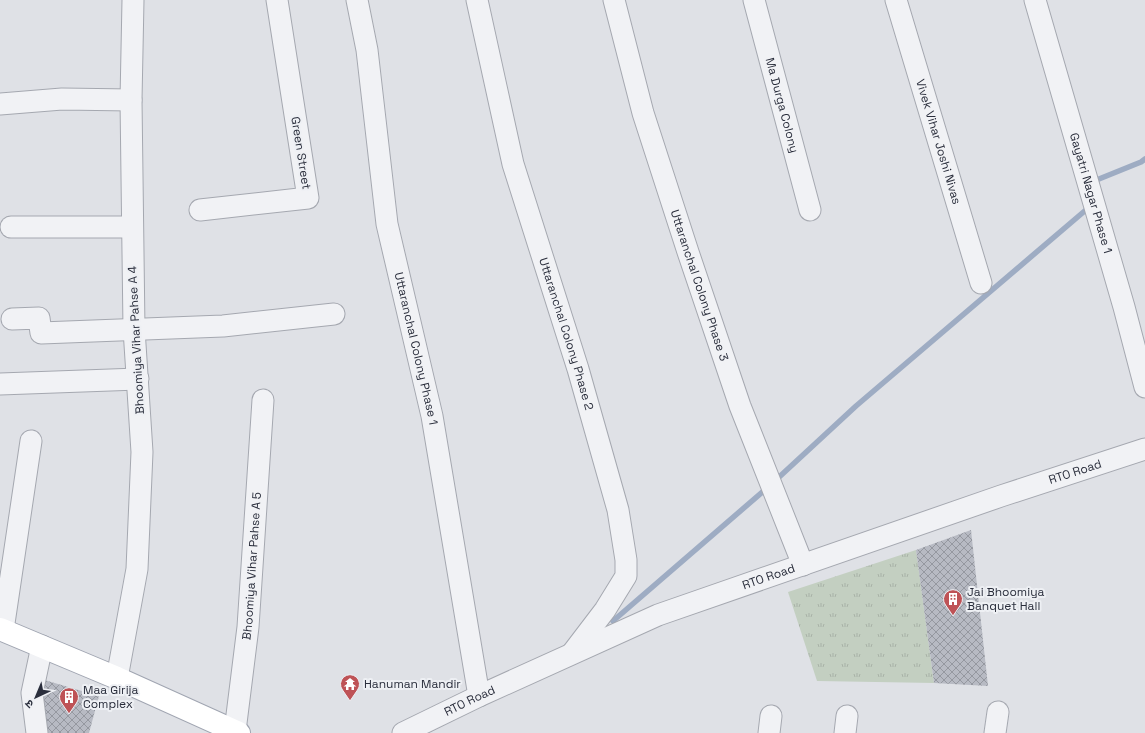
<svg xmlns="http://www.w3.org/2000/svg" width="1145" height="733" viewBox="0 0 1145 733" font-family="'Space Grotesk','Noto Sans Devanagari',sans-serif">
<style>
.grass{fill:url(#grass-tufts)}
.lines{fill:none;stroke-linecap:round;stroke-linejoin:round}
.stream{stroke:#9eacc3;stroke-width:5.5}
.building{fill:url(#building-cross-hatch)}
.minor-casing{stroke:#a5a8b0;stroke-width:23}
.major-casing{stroke:#a0a5b1;stroke-width:24}
.minor{stroke:#f1f2f5;stroke-width:21}
.major{stroke:#fff;stroke-width:22}
.labels{text-anchor:middle;dominant-baseline:central;stroke-width:4;stroke-linejoin:round;paint-order:stroke}
.street-label{font-size:12px;fill:#2a2e3c;stroke:#eef0f4}
.poi-label{font-size:12px;fill:#2a2e3c;stroke:#eef0f4;text-anchor:start}
</style>
<defs>
<pattern id="grass-tufts" width="24" height="20" patternUnits="userSpaceOnUse"><rect width="24" height="20" fill="#c3cfc1"/><path d="M3 7l-1-3M5 7V3M7 7l1-3M15 17l-1-3M17 17v-4M19 17l1-3" fill="none" stroke="#a8b2a7"/></pattern>
<pattern id="building-cross-hatch" width="8" height="8" patternUnits="userSpaceOnUse"><rect width="8" height="8" fill="#b7bac3"/><path d="M0 0l8 8M0 8l8-8" fill="none" stroke="#9598a0"/></pattern>
</defs>
<rect width="100%" height="100%" fill="#dfe1e6"/>
<!-- grass -->
<path class="grass" d="M916 550 934 683 817 681 788 592Z"/>
<g class="lines">
<!-- stream -->
<g class="stream">
<path d="M1094 181 1141 162 1145 159"/>
<path d="M777 479 856 406 1087 209"/>
<path d="M613 621 767 488"/>
</g>
</g>
<!-- building -->
<g class="building">
<path d="M971 530 988 686 934 683 916 550Z"/>
<path d="M41 679 99 696 89 733H45Z"/>
</g>
<g class="lines">
<!-- minor casing -->
<g class="minor-casing">
<g id="minor">
<path id="s1" d="M357 0 367 50 387 224 432 416 479 696"/>
<path id="s2" d="M477 0 513 164 578 369 618 510 626 560V576L605 610 573 652"/>
<path id="s3" d="M614 0 643 113 688 252 740 406 803 565"/>
<path id="s4" d="M754 0 810 210"/>
<path id="s5" d="M896 0 981 283"/>
<path id="s6" d="M1035 0 1124 307 1145 387"/>
<path d="M0 104 62 99 131 100"/>
<path d="M200 210 308 198 277 0"/>
<path d="M11 227H132"/>
<path d="M12 319 39 318 41 333 223 326 334 314"/>
<path d="M0 384 138 379"/>
<path d="M3 630 31 441"/>
<path d="M117 678 137 569 142 452 134 329 131 100 133 0"/>
<path id="s7" d="M235 731 248 627 263 400"/>
<path d="M37 733 32 693 42 646"/>
<path id="s8" d="M403 733 479 696 658 615 1001 496 1145 449"/>
<path d="M769 733 771 716"/>
<path d="M845 733 847 716"/>
<path d="M995 733 998 712"/>
</g>
</g>
<!-- major casing -->
<g class="major-casing">
<path id="major" d="M0 629 117 678 239 733"/>
</g>
<!-- minor -->
<use href="#minor" class="minor"/>
<!-- major -->
<use href="#major" class="major"/>
</g>
<!-- icons -->
<defs>
<g id="building-pin" transform="scale(1)"><path d="M0 17L-7.5 6A9.5 9.5 0 1 1 7.5 6Z" fill="#be5256" stroke="#eef0f4"/><path d="M-4-6H4V6H1V3H-1V6H-4ZM-2.5-4.3h1.7v1.8h-1.7ZM.8-4.3h1.7v1.8H.8ZM-2.5-1h1.7V.8h-1.7ZM.8-1h1.7V.8H.8Z" fill="#fff"/></g>
<g id="temple-pin" transform="scale(1)"><path d="M0 17L-7.5 6A9.5 9.5 0 1 1 7.5 6Z" fill="#be5256" stroke="#eef0f4"/><path d="M0-6L5-2H3V0L6.5 2.5H4V6H1.5V3h-3V6H-4V2.5H-6.5L-3 0V-2H-5Z" fill="#fff"/></g>
</defs>
<g fill-rule="evenodd">
<use href="#building-pin" x="953" y="599"/>
<use href="#temple-pin" x="350" y="684"/>
<use href="#building-pin" x="69" y="697"/>
</g>
<g class="labels">
<!-- street labels -->
<g class="street-label">
<text stroke="none"><textPath href="#s4" startOffset="109">Ma Durga Colony</textPath></text>
<text stroke="none"><textPath href="#s5" startOffset="148">Vivek Vihar Joshi Nivas</textPath></text>
<text transform="translate(301 153) rotate(81)">Green Street</text>
<text stroke="none"><textPath href="#s6" startOffset="201">Gayatri Nagar Phase 1</textPath></text>
<text stroke="none"><textPath href="#s3" startOffset="298">Uttaranchal Colony Phase 3</textPath></text>
<text stroke="none"><textPath href="#s2" startOffset="346">Uttaranchal Colony Phase 2</textPath></text>
<text transform="translate(136 340) rotate(-93)">Bhoomiya Vihar Pahse A 4</text>
<text stroke="none"><textPath href="#s1" startOffset="354">Uttaranchal Colony Phase 1</textPath></text>
<text stroke="none"><textPath href="#s8" startOffset="722">RTO Road</textPath></text>
<text stroke="none"><textPath href="#s7" startOffset="166">Bhoomiya Vihar Pahse A 5</textPath></text>
<text stroke="none"><textPath href="#s8" startOffset="398">RTO Road</textPath></text>
<text stroke="none"><textPath href="#s8" startOffset="74">RTO Road</textPath></text>
</g>
<!-- poi labels -->
<g class="poi-label">
<text x="967" y="592">Jai Bhoomiya<tspan x="967" dy="14">Banquet Hall</tspan></text>
<text x="364" y="684">Hanuman Mandir</text>
<text x="83" y="690">Maa Girija<tspan x="83" dy="14">Complex</tspan></text>
</g>
</g>
<!-- north arrow -->
<g transform="translate(36 697) rotate(224)" stroke="#eef0f4" stroke-width="3" paint-order="stroke">
<path d="M0-3L7 15L0 10L-7 15Z" fill="#2a2e3c"/>
<text y="-6" font-size="11" font-weight="bold" text-anchor="middle" fill="#2a2e3c">उ</text>
</g>
</svg>
